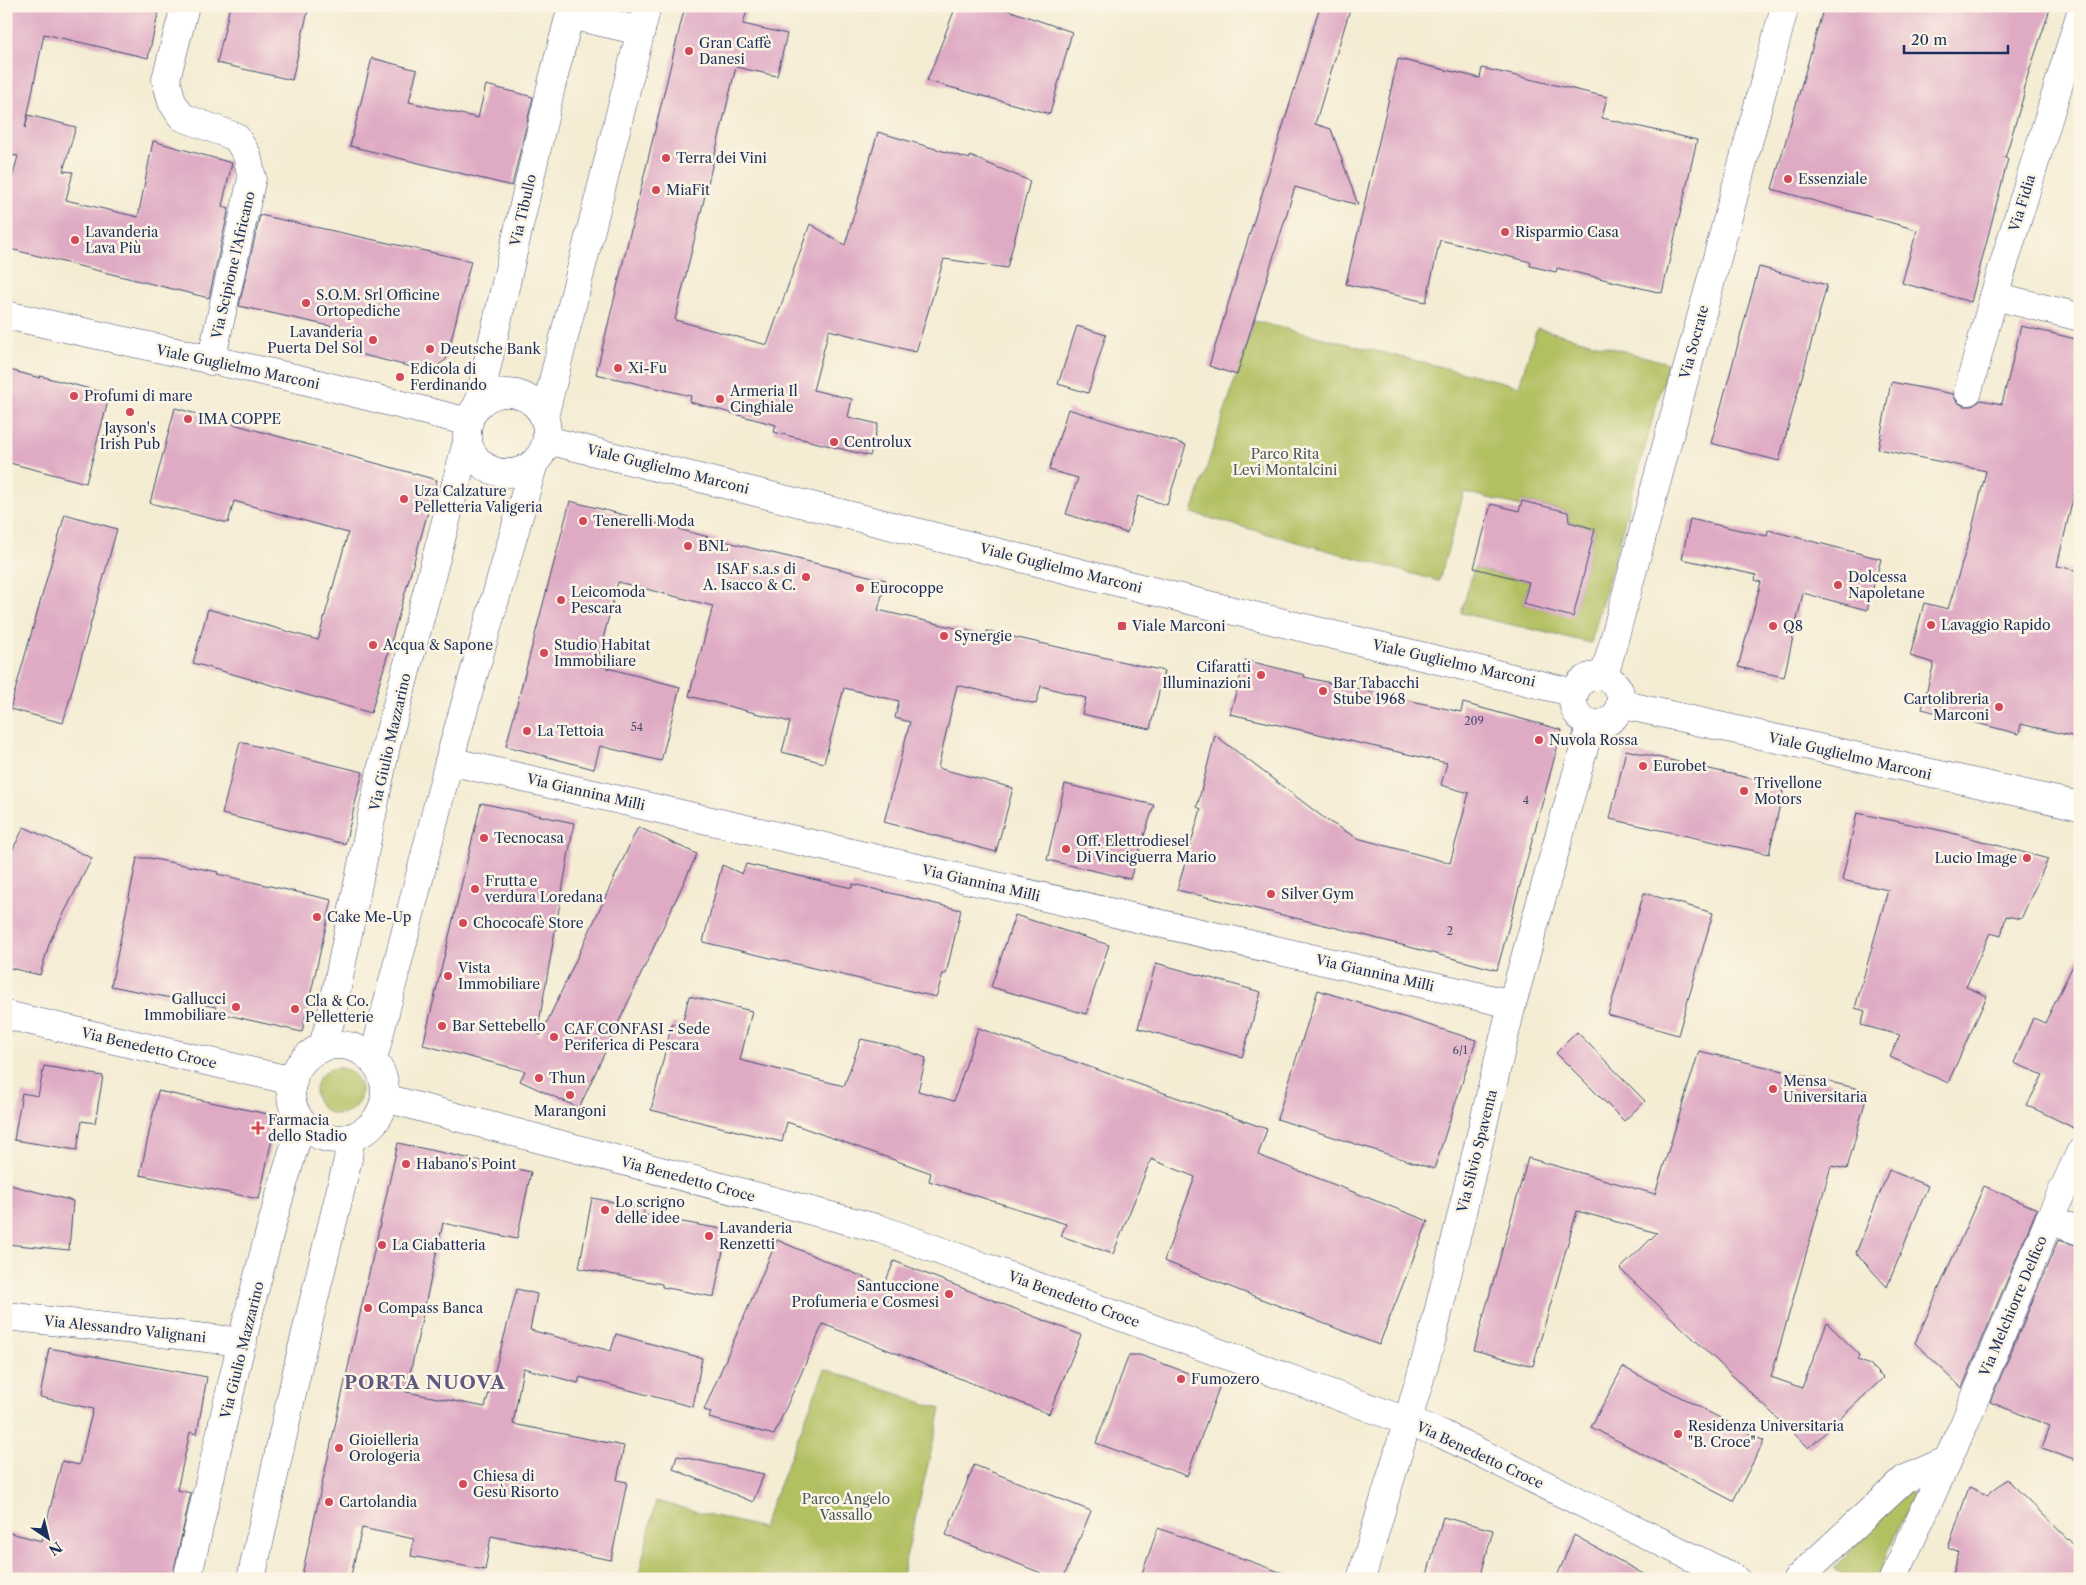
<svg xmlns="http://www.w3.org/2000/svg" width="2086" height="1585" viewBox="0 0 2086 1585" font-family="'Libre Caslon Text',serif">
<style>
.green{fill:#b2c062;stroke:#667860}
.building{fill:#dfaac4}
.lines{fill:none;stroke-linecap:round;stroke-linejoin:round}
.minor-casing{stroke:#3c4b70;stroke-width:29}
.major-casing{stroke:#3c4b70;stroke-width:29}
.minor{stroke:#fff;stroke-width:28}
.major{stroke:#fff;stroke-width:28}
.poi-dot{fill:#d1495b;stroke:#fcf5e5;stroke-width:2}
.labels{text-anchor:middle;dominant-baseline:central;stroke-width:5;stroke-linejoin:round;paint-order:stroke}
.number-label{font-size:11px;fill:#4c4e78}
.poi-label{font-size:14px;fill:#1b2f5e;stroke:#fcf5e5;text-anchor:start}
.street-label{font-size:14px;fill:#1b2f5e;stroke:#fcf5e5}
.park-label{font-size:14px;fill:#485a5f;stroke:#fcf5e5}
.district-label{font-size:19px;font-weight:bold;letter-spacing:1px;fill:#605a82;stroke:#fcf5e5}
</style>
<rect width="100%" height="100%" fill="#fcf5e5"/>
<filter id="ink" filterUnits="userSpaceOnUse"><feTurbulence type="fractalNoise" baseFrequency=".02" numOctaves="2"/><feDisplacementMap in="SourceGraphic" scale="10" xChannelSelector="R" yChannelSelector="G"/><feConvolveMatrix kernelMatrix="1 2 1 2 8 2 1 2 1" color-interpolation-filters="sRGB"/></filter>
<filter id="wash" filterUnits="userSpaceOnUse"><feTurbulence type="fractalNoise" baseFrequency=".0096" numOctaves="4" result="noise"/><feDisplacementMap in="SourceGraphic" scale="20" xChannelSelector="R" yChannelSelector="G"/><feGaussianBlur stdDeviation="1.12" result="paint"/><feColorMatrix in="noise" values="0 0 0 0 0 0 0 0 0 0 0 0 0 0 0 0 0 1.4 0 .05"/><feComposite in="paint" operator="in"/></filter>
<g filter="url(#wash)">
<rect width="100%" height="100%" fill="#f4ecd3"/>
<!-- green -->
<g class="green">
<path d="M1254 321 1519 386 1537 328 1668 363 1591 643 1461 613 1474 568 1529 582 1523 604 1573 616 1595 529 1569 522 1568 512 1523 501 1521 506 1464 492 1439 581 1192 513Z"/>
<circle cx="338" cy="1091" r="23"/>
<path d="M825 1369 941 1409 901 1579H638L656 1501 762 1528Z"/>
<path d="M1907 1492 1913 1495 1876 1579H1852L1833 1569Z"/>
</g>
<g id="blocks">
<!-- building -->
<g class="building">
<path d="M6 6H160L148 58 44 34 25 128 28 115 76 127 63 171 73 172 66 200 138 217 153 141 232 163 222 206 229 208 209 298 6 248V185L10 186 18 156 6 155Z"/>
<path d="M230 6H309L292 80 217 63Z"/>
<path d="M685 6H732L747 10 743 24 787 34 777 76 736 67 675 320 767 345 810 224 845 245 878 132 970 159V156L1030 181 1007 268 944 259 916 352 829 330 813 390 852 399 848 417 878 424 870 456 774 432 776 425 690 402 691 396 596 374Z"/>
<path d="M956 6H996L1072 32 1050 114 927 81Z"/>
<path d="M1320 6H1351L1315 124 1331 129 1358 205 1295 187 1237 375 1209 366Z"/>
<path d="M1824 6H2051L2023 90 2025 91 2005 158 2008 159 1971 302 1902 283 1917 230 1772 189Z"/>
<path d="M372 58 417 70 409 102 478 118 486 85 533 97 512 186 350 146Z"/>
<path d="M1398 59 1480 78 1482 68 1607 97 1602 118 1697 140 1662 293 1557 268 1556 272 1530 266 1531 262 1440 240 1426 302 1346 284Z"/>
<path d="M260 215 471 261 446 360 428 371 343 350 348 330 239 306Z"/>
<path d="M1759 267 1827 285 1779 461 1711 443Z"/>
<path d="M1077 326 1106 335 1088 393 1058 384Z"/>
<path d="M2021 326 2080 340V469L2057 566 2080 571V738L2021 724 2019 734 1922 709 1934 663 1910 656 1924 603 1948 609 1970 537 1986 471 1878 449 1891 382 1953 394 1957 402 1964 406H1972L1981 400 2002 404Z"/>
<path d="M6 369 40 378V376L110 394 86 483 6 462Z"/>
<path d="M175 408 437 480 371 713 193 663 208 609 318 640 348 533 234 501 228 523 150 503Z"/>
<path d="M1068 409 1186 445 1167 505 1138 496 1127 533 1066 514 1078 478 1049 470Z"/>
<path d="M570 501 755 549 886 580 878 610 986 635 987 631 1164 671 1150 729 1082 714 1086 698 1041 686 1036 704 957 685 938 768 1013 788 996 852 884 822 910 722 895 718 899 701 844 688 824 763 782 752 790 722 689 696 713 606 618 582 596 665 680 687 661 761 600 746 594 769 506 746Z"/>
<path d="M1522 501 1568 512 1569 522 1595 529 1573 617 1523 604 1529 582 1474 568 1491 504 1519 511Z"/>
<path d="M65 514 117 529 63 723 10 709Z"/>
<path d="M1690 519 1767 536 1768 530 1881 559 1867 610 1803 593 1784 677 1738 667 1761 582 1755 580 1756 575 1682 559Z"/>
<path d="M1245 660 1305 675 1304 677 1461 712 1463 703 1562 730 1497 970 1333 927 1177 890 1201 809 1197 807 1215 735 1328 821 1357 838 1450 863 1469 793 1441 785 1447 763 1230 714Z"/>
<path d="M240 742 363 772 345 844 222 814Z"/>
<path d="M1626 750 1784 786 1769 854 1610 819Z"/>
<path d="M1065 784 1154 805 1130 879 1047 860Z"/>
<path d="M481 803 574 823 537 1034 541 1035 638 827 697 854 579 1108 520 1081 525 1071 423 1045Z"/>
<path d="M1857 813 1948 832 2048 859 2021 919 2006 916 2001 936 1990 933 1966 987 1987 996 1948 1083 1890 1057 1900 1035 1861 1025 1865 1011 1855 1008 1888 890 1842 880Z"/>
<path d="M24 827 92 858 50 941 40 975 6 967V863Z"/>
<path d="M137 858H149L218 872 217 874 332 900 302 1032 214 1012 216 1007 111 986Z"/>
<path d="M746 864 852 888 853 884 961 910 946 974H943L936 997 703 942 722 865 742 874Z"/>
<path d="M1644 893 1713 913 1678 1035 1608 1015Z"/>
<path d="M1015 915 1109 945 1086 1014 991 987Z"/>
<path d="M2080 951V1131L2027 1105 2043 1075 2014 1063 2033 1018 2045 1023Z"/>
<path d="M1156 963 1261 992 1242 1057 1138 1028Z"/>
<path d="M1318 990 1476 1040 1434 1169 1277 1119Z"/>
<path d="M689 996 752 1011 740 1060 844 1086 861 1039 897 1047 926 1058 918 1091 954 1101 978 1028 1267 1129 1258 1155 1428 1221 1379 1345 1164 1261 1195 1177 1151 1159 1113 1254 1061 1236 1066 1224 929 1181 931 1173 787 1122 782 1142 651 1110 672 1023 682 1025Z"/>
<path d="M1577 1032 1645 1101 1624 1121 1556 1053Z"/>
<path d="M1699 1051 1868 1091 1847 1169 1831 1166 1771 1377 1802 1388 1827 1323 1860 1355 1858 1360 1870 1365 1883 1378 1809 1448 1620 1269 1657 1233 1577 1211 1533 1366 1474 1350 1528 1158 1655 1194Z"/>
<path d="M44 1066 103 1076 95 1123 82 1121 77 1150 14 1140 22 1093 38 1096Z"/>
<path d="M158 1091 277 1116 259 1199 140 1175Z"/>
<path d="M398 1143 531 1172 517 1239 443 1223 406 1392 485 1407 517 1289 537 1294 530 1330 611 1351 616 1334 702 1358 693 1407 580 1377 578 1383 523 1368 513 1424 624 1446 617 1480 627 1482 611 1560 491 1536 485 1570 411 1556 414 1539 362 1528 350 1579H301Z"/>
<path d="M1889 1170 1928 1186 1887 1287 1856 1253Z"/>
<path d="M6 1184 73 1201 69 1250 6 1244Z"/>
<path d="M1984 1186 2037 1209 1962 1388 1915 1343Z"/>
<path d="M592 1198 645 1208 643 1215 727 1230 714 1297 662 1287V1284L579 1268Z"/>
<path d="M777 1240 884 1286 894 1261 1081 1335 1049 1414 823 1324 774 1435 709 1418 711 1412 704 1410Z"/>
<path d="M2058 1240 2080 1246V1461L2042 1448 2050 1426 1990 1402Z"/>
<path d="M49 1348 207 1377 197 1434 190 1432 177 1490 191 1493 172 1579H6V1532L42 1541 62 1461 79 1465 93 1409 40 1397Z"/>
<path d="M1129 1355H1140L1220 1385 1187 1476 1096 1443Z"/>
<path d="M1623 1367 1764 1441 1733 1501 1591 1427Z"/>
<path d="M677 1456 764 1474 753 1502 673 1469Z"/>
<path d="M974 1465 1091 1511 1063 1579H1056L946 1535Z"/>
<path d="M2007 1479 2080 1551V1579H1950L1959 1553 1948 1548 1969 1487 1987 1495Z"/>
<path d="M1443 1517 1493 1530 1480 1579H1426Z"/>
<path d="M1158 1528 1288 1575V1579H1140Z"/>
<path d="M1574 1535 1652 1579H1556Z"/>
</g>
</g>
</g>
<g filter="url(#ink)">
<use href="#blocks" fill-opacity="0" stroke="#3c4b70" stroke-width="1"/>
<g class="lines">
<!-- minor casing -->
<g class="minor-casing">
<g id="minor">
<path d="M185 6 166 79 172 102 182 117 236 137 247 155 252 178 211 361"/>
<path d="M570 15 641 31"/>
<path d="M1994 296 2080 317"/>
<path d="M1968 391 1994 296 2080 15"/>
<path d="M478 405 551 87 572 6"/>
<path d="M544 417 647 6"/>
<path d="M1604 677 1785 6"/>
<path d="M449 761 1512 1004"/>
<path d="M6 1015 293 1081"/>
<circle cx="338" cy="1092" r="47"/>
<path d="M322 1048 330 1022 386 746 468 438"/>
<path d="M373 1060 449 761 534 463"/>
<path d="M385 1098 880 1229 1442 1434 1736 1579"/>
<path d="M2049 1220 2080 1231"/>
<path d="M6 1316 243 1342"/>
<path d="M187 1579C223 1426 254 1272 302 1122"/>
<path d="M251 1579 301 1353 348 1159 350 1138"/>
<path d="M1361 1579 1432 1338 1512 1004 1591 723"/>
<path d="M1797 1579 1905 1479 1948 1460"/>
<path d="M1893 1579 1965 1422 2049 1220 2080 1153"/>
</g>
</g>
<!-- major casing -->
<g class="major-casing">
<g id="major">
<path d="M6 315 299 379 469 422"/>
<circle cx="507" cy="433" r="40"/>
<path d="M547 440 1213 606 1575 693"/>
<circle cx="1597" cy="700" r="24"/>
<path d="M1620 704 2080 806"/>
</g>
</g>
<!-- minor -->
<use href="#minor" class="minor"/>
<!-- major -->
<use href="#major" class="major"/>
</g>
</g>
<!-- markers -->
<g class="poi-dot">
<circle cx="689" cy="51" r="5"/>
<circle cx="666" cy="158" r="5"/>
<circle cx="1788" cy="179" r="5"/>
<circle cx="656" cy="190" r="5"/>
<circle cx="1505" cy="232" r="5"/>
<circle cx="75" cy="240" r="5"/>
<circle cx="306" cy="303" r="5"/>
<circle cx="373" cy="340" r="5"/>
<circle cx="430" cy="349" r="5"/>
<circle cx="618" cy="368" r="5"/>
<circle cx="400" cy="377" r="5"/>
<circle cx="74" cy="396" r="5"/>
<circle cx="720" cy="399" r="5"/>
<circle cx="130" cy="412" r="5"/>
<circle cx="188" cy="419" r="5"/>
<circle cx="834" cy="442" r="5"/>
<circle cx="404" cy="499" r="5"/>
<circle cx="583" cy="521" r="5"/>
<circle cx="688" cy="546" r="5"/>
<circle cx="806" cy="577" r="5"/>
<circle cx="1838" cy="585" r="5"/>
<circle cx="860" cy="588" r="5"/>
<circle cx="561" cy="600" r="5"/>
<circle cx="1931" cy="625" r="5"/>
<rect x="1117" y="621" width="10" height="10" rx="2.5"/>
<circle cx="1773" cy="626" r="5"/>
<circle cx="944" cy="636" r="5"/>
<circle cx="373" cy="645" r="5"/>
<circle cx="544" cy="653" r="5"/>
<circle cx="1261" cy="675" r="5"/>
<circle cx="1323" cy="691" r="5"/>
<circle cx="1999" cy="707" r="5"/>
<circle cx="527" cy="731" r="5"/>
<circle cx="1539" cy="740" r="5"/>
<circle cx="1643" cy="766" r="5"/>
<circle cx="1744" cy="791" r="5"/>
<circle cx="484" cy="838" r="5"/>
<circle cx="1066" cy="849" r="5"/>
<circle cx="2027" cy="858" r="5"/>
<circle cx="475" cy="889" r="5"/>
<circle cx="1271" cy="894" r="5"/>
<circle cx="317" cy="917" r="5"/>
<circle cx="463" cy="923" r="5"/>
<circle cx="448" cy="976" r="5"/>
<circle cx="236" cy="1007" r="5"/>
<circle cx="295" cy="1009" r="5"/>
<circle cx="442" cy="1026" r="5"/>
<circle cx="554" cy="1037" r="5"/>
<circle cx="539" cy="1078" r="5"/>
<circle cx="1773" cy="1089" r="5"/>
<circle cx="570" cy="1095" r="5"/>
<path d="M255.5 1120.5h5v5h5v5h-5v5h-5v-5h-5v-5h5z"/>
<circle cx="406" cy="1164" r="5"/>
<circle cx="605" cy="1210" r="5"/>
<circle cx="709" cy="1236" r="5"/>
<circle cx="382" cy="1245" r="5"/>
<circle cx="949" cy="1294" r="5"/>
<circle cx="368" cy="1308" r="5"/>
<circle cx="1181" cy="1379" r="5"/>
<circle cx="1678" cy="1434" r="5"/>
<circle cx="339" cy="1448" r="5"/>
<circle cx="463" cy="1484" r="5"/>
<circle cx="329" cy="1502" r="5"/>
</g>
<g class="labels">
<!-- number labels -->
<g class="number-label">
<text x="1474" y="721">209</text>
<text x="637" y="727">54</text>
<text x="1526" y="800">4</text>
<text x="1450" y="931">2</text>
<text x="1460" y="1050">6/1</text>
</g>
<!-- poi labels -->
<g class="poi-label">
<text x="699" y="43">Gran Caffè<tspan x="699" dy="16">Danesi</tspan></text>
<text x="676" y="158">Terra dei Vini</text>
<text x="1798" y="179">Essenziale</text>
<text x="666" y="190">MiaFit</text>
<text x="85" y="232">Lavanderia<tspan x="85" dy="16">Lava Più</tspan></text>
<text x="1515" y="232">Risparmio Casa</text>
<text x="316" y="295">S.O.M. Srl Officine<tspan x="316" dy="16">Ortopediche</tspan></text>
<text x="363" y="332" text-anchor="end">Lavanderia<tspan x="363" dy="16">Puerta Del Sol</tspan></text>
<text x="440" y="349">Deutsche Bank</text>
<text x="628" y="368">Xi-Fu</text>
<text x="410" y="369">Edicola di<tspan x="410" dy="16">Ferdinando</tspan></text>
<text x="730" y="391">Armeria Il<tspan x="730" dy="16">Cinghiale</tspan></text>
<text x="84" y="396">Profumi di mare</text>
<text x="198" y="419">IMA COPPE</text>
<text x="130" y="428" text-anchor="middle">Jayson's<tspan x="130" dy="16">Irish Pub</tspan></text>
<text x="844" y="442">Centrolux</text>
<text x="414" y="491">Uza Calzature<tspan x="414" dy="16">Pelletteria Valigeria</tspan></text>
<text x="593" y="521">Tenerelli Moda</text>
<text x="698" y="546">BNL</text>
<text x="796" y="569" text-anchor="end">ISAF s.a.s di<tspan x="796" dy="16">A. Isacco &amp; C.</tspan></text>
<text x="1848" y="577">Dolcessa<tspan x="1848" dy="16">Napoletane</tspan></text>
<text x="870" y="588">Eurocoppe</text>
<text x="571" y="592">Leicomoda<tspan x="571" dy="16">Pescara</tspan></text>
<text x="1941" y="625">Lavaggio Rapido</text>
<text x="1132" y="626">Viale Marconi</text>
<text x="1783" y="626">Q8</text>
<text x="954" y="636">Synergie</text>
<text x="383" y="645">Acqua &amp; Sapone</text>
<text x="554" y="645">Studio Habitat<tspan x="554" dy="16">Immobiliare</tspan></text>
<text x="1251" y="667" text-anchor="end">Cifaratti<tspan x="1251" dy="16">Illuminazioni</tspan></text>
<text x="1333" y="683">Bar Tabacchi<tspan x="1333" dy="16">Stube 1968</tspan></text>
<text x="1989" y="699" text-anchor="end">Cartolibreria<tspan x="1989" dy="16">Marconi</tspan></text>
<text x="537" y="731">La Tettoia</text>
<text x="1549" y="740">Nuvola Rossa</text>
<text x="1653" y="766">Eurobet</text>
<text x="1754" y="783">Trivellone<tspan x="1754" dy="16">Motors</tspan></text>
<text x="494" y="838">Tecnocasa</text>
<text x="1076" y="841">Off. Elettrodiesel<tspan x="1076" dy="16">Di Vinciguerra Mario</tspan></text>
<text x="2017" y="858" text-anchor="end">Lucio Image</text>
<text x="485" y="881">Frutta e<tspan x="485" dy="16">verdura Loredana</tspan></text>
<text x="1281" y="894">Silver Gym</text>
<text x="327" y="917">Cake Me-Up</text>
<text x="473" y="923">Chococafè Store</text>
<text x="458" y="968">Vista<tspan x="458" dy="16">Immobiliare</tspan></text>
<text x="226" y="999" text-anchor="end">Gallucci<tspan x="226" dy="16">Immobiliare</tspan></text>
<text x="305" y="1001">Cla &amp; Co.<tspan x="305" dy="16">Pelletterie</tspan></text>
<text x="452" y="1026">Bar Settebello</text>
<text x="564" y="1029">CAF CONFASI - Sede<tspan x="564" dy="16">Periferica di Pescara</tspan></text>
<text x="549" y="1078">Thun</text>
<text x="1783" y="1081">Mensa<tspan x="1783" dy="16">Universitaria</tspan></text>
<text x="570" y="1111" text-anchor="middle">Marangoni</text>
<text x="268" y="1120">Farmacia<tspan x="268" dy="16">dello Stadio</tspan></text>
<text x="416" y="1164">Habano's Point</text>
<text x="615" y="1202">Lo scrigno<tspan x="615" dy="16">delle idee</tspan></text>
<text x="719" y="1228">Lavanderia<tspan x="719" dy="16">Renzetti</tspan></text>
<text x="392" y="1245">La Ciabatteria</text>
<text x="939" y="1286" text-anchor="end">Santuccione<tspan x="939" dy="16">Profumeria e Cosmesi</tspan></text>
<text x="378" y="1308">Compass Banca</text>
<text x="1191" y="1379">Fumozero</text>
<text x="1688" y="1426">Residenza Universitaria<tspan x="1688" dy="16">"B. Croce"</tspan></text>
<text x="349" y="1440">Gioielleria<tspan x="349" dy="16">Orologeria</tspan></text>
<text x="473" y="1476">Chiesa di<tspan x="473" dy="16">Gesù Risorto</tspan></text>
<text x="339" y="1502">Cartolandia</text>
</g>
<!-- street labels -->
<g class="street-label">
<text transform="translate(2022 203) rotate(-73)">Via Fidia</text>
<text transform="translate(523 210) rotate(-77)">Via Tibullo</text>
<text transform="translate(233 265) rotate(-77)">Via Scipione l'Africano</text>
<text transform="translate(1694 342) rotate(-75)">Via Socrate</text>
<text transform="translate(238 367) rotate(12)">Viale Guglielmo Marconi</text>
<text transform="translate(668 469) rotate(14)">Viale Guglielmo Marconi</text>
<text transform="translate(1061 568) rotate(14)">Viale Guglielmo Marconi</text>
<text transform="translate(1454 663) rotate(13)">Viale Guglielmo Marconi</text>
<text transform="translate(390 742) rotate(-77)">Via Giulio Mazzarino</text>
<text transform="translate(1850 756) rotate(13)">Viale Guglielmo Marconi</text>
<text transform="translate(586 792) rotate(13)">Via Giannina Milli</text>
<text transform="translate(981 883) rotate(13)">Via Giannina Milli</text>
<text transform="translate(1375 973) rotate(13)">Via Giannina Milli</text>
<text transform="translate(149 1048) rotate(13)">Via Benedetto Croce</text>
<text transform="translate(1477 1151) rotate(-76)">Via Silvio Spaventa</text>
<text transform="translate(688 1179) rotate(15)">Via Benedetto Croce</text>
<text transform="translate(1074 1299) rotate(20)">Via Benedetto Croce</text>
<text transform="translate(2013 1306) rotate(-67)">Via Melchiorre Delfico</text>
<text transform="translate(125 1329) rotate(6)">Via Alessandro Valignani</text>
<text transform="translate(242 1350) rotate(-76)">Via Giulio Mazzarino</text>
<text transform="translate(1480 1455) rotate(25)">Via Benedetto Croce</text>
</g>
<!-- park labels -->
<g class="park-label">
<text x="1285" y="454">Parco Rita<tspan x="1285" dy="16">Levi Montalcini</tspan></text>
<text x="846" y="1499">Parco Angelo<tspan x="846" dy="16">Vassallo</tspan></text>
</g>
<!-- district labels -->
<g class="district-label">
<text x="425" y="1382">PORTA NUOVA</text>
</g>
</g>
<!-- margin -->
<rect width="2086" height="1585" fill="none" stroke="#fcf5e5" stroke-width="25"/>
<!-- north arrow -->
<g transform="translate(48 1538) rotate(145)" stroke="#fcf5e5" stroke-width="4" paint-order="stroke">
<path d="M0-4L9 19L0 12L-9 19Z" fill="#1b2f5e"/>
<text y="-8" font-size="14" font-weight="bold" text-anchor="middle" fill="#1b2f5e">N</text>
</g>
<!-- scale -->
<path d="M1904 45v8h104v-8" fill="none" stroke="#1b2f5e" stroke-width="2.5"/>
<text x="1911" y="45" font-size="15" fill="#1b2f5e" stroke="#fcf5e5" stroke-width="4" paint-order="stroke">20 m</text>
</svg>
